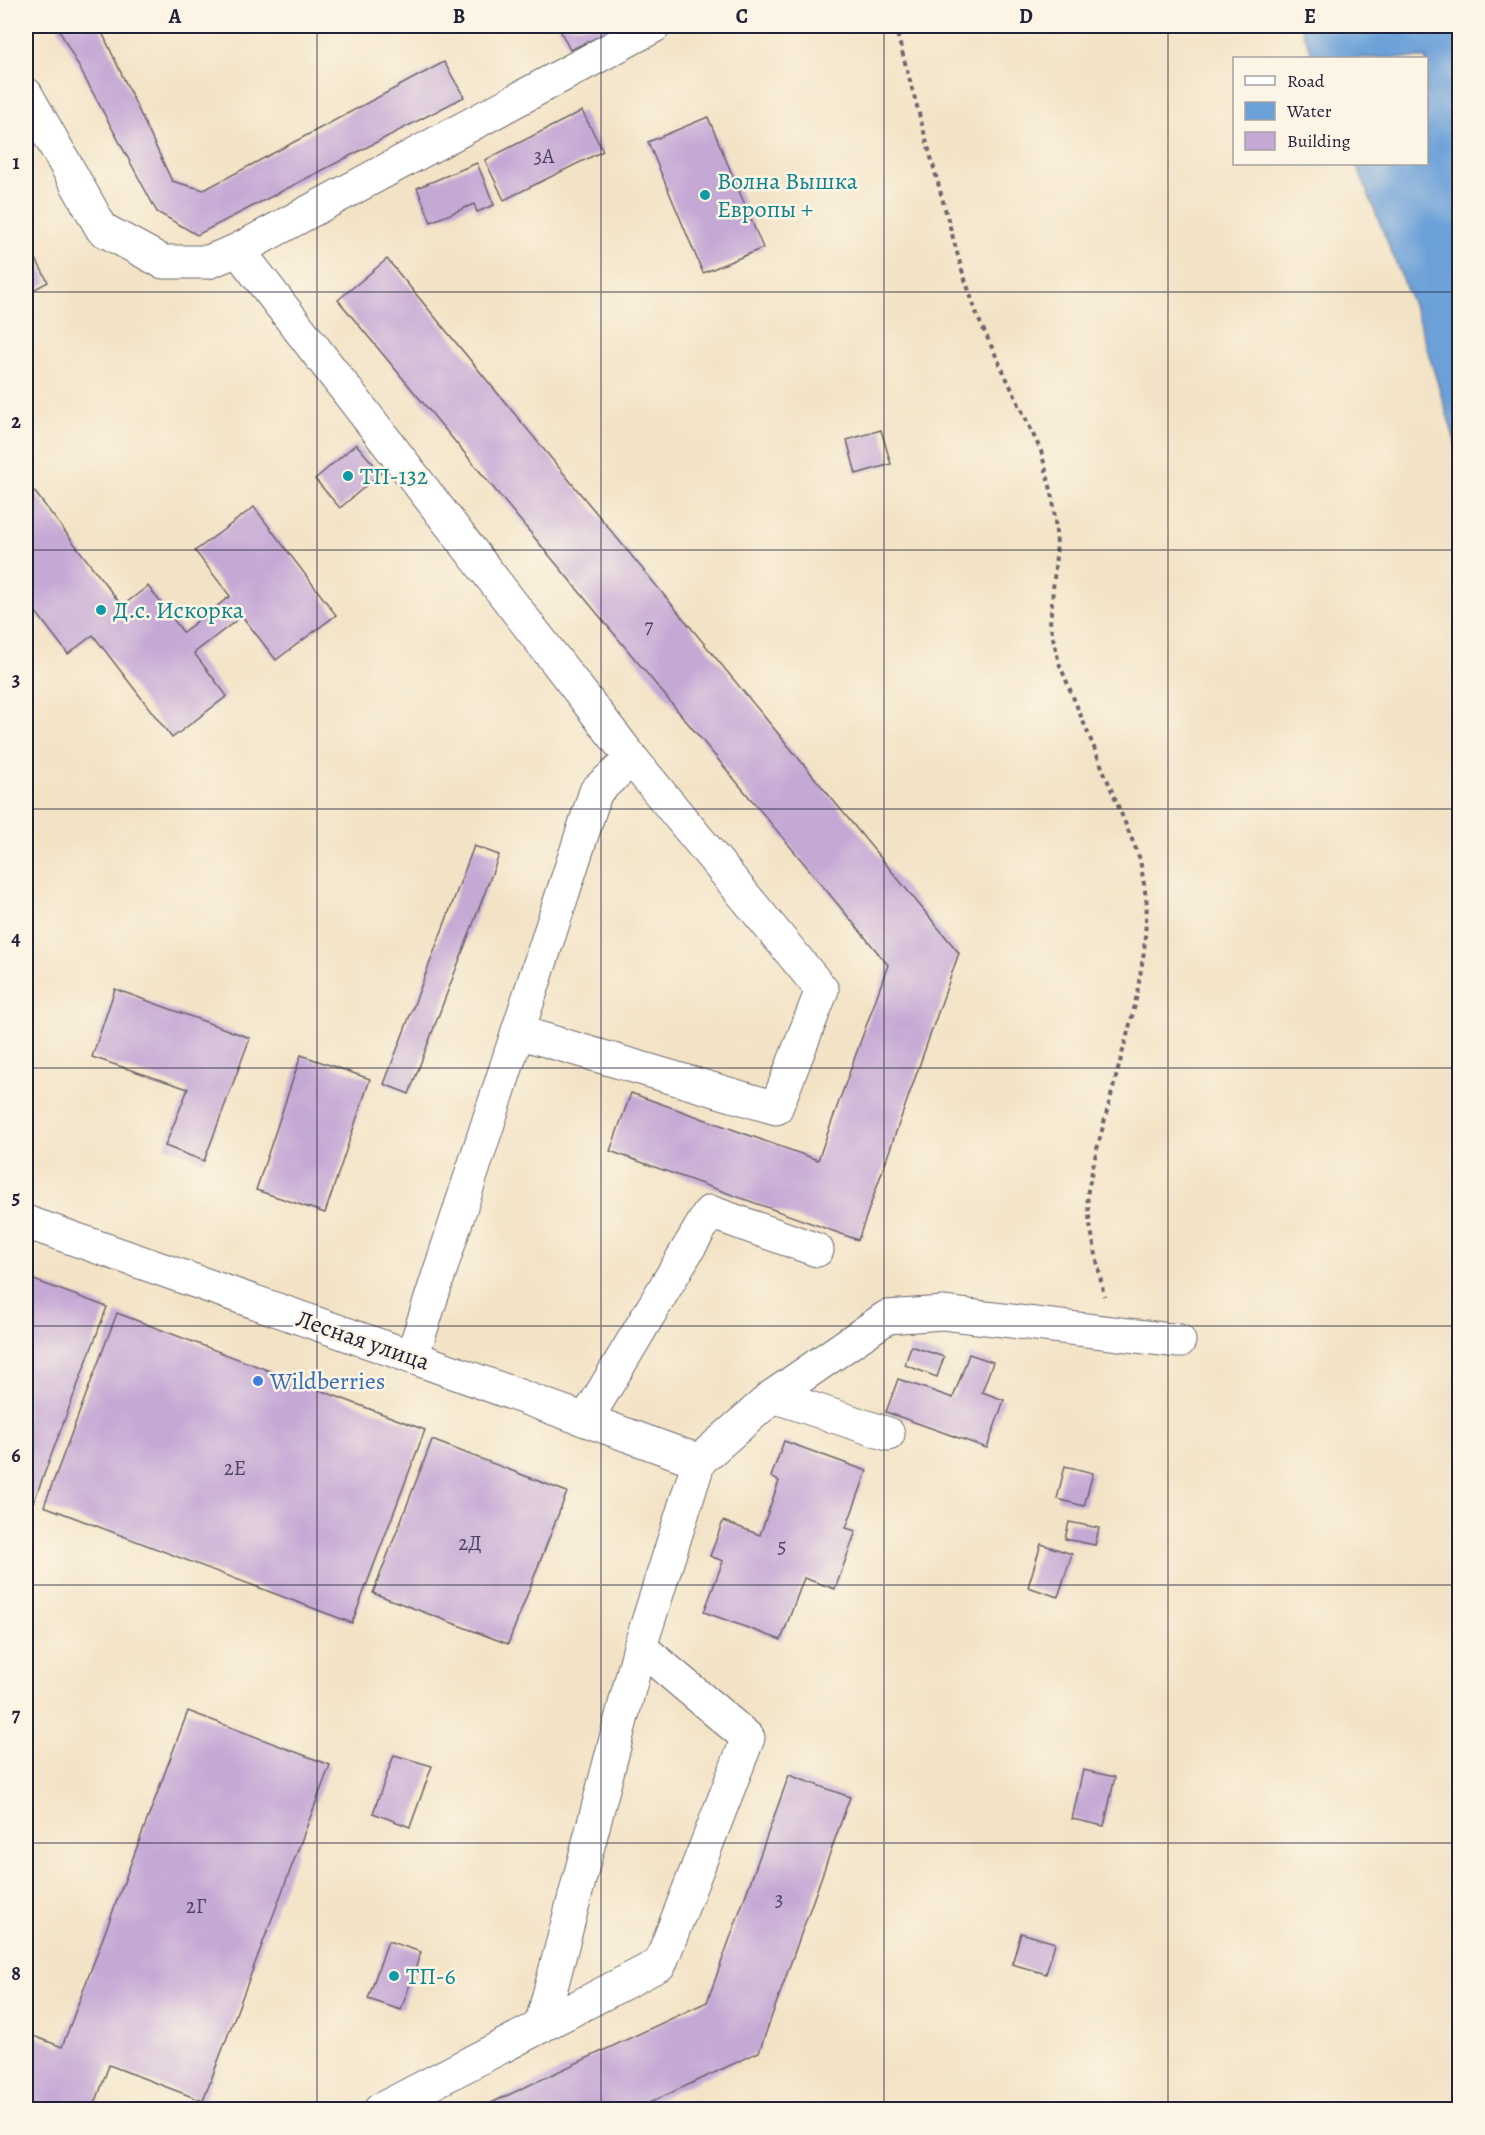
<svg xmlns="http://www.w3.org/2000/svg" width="1485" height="2135" viewBox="0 0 1485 2135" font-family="Alegreya,serif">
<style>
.water{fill:#6ca0d8;stroke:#47618a;stroke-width:1.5}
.building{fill:#c5a9d5}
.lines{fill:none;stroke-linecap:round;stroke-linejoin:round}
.minor-casing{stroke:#6b666c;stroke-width:35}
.path{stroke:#6b666c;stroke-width:4;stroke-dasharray:4.5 4.5;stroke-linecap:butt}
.minor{stroke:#fff;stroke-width:33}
.grid{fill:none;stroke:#22223b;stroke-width:1.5;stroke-opacity:0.55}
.culture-dot{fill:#0f9aa8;stroke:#fcf5e5;stroke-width:2}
.shop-dot{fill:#3f7fe0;stroke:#fcf5e5;stroke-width:2}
.labels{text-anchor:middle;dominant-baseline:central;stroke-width:5;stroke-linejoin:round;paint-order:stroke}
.number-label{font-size:21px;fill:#4b4462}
.culture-label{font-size:24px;fill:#0d838f;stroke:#fcf5e5;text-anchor:start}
.street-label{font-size:24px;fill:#22223b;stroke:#fcf5e5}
.shop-label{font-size:24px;fill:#366cbe;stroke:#fcf5e5;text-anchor:start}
.neatline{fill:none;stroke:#22223b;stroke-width:2}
.grid-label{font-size:20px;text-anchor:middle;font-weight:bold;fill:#22223b}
</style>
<rect width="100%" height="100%" fill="#fcf5e5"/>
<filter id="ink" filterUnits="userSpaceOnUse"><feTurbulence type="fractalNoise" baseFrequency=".0167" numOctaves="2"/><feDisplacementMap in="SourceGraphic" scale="12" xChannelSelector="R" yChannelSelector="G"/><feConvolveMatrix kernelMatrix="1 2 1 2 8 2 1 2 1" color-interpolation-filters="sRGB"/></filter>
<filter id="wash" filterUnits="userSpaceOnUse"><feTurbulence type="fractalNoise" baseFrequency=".008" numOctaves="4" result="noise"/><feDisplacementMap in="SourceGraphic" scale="24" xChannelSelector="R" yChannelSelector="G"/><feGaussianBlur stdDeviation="1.35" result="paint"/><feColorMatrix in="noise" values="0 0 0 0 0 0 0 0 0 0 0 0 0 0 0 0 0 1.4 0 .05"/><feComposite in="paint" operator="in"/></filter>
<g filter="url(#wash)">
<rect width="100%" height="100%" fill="#f3e3c6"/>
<!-- water -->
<path class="water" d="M1300 26H1459V454L1417 315 1356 164H1426V58H1314Z"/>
<g id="blocks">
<!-- building -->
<g class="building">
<path d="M57 26H99L172 181 204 190 444 62 464 97 197 235 157 212Z"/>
<path d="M558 26H622L570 50Z"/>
<path d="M582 111 603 151 504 200 485 160Z"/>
<path d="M708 117 763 248 703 273 648 142Z"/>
<path d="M477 163 494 205 477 212 474 204 431 222 417 188Z"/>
<path d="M26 240 48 282 26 294Z"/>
<path d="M387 259 959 953 858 1240 610 1151 631 1093 818 1160 888 965 338 300Z"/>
<path d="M881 430 891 464 856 474 847 440Z"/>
<path d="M356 444 381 473 340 508 315 479Z"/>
<path d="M34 491 122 606 148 586 183 632 230 596 195 551 254 507 336 615 276 660 242 616 194 653 227 696 172 738 93 635 68 654 26 599V497Z"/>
<path d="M474 846 499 855 409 1094 384 1084Z"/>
<path d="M115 989 250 1038 204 1161 165 1146 188 1089 92 1057Z"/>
<path d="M301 1055 370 1079 325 1213 256 1190Z"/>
<path d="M26 1277 107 1307 34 1501 26 1498Z"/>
<path d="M117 1313 425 1430 352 1623 44 1506Z"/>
<path d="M911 1346 944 1357 937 1377 905 1365Z"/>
<path d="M969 1354 993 1362 982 1392 1004 1400 987 1448 886 1412 898 1379 953 1398Z"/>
<path d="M432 1440 567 1492 508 1644 373 1593Z"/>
<path d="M784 1441 867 1471 846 1528 856 1531 835 1589 804 1578 781 1640 704 1612 723 1561 710 1556 723 1521 760 1535 779 1481 771 1477Z"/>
<path d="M1065 1466 1093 1473 1084 1506 1057 1499Z"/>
<path d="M1069 1522 1099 1528 1095 1545 1065 1539Z"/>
<path d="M1041 1544 1072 1554 1058 1597 1028 1587Z"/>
<path d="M188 1711 330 1765 203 2101 109 2065 93 2110H26V2033L62 2047Z"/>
<path d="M394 1755 432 1766 410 1827 373 1813Z"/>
<path d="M1083 1770 1115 1777 1104 1826 1072 1819Z"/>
<path d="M789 1775 850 1797 759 2052 634 2110H476L707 2002Z"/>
<path d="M1021 1933 1055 1943 1046 1974 1012 1964Z"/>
<path d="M388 1941 421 1952 401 2010 368 1999Z"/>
</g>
</g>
</g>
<g filter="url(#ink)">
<use href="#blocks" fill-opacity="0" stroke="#6b666c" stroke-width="1.5"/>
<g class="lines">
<!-- minor casing -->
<g class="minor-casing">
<g id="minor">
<path d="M26 94 102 229 163 262H208L238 250 654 26"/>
<path d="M238 250 632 759 822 990 776 1108 518 1032"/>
<path d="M26 1222 412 1357 699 1461"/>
<path d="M412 1357 596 791 632 759"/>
<path d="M586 1420 710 1212 817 1250"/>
<path d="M888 1434 773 1396 887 1317 943 1313 1179 1341"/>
<path d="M541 2026 640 1647"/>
<path d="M380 2110 660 1964 748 1738 640 1647 699 1461 773 1396"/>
</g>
</g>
<!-- path -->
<path class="path" d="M895 26 961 267 978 318 1041 451 1053 498 1057 544 1050 624 1059 663 1140 859 1147 904 1144 952 1135 1005 1096 1153 1087 1195 1090 1225 1104 1296"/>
<!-- minor -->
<use href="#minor" class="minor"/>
</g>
</g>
<!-- grid -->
<path class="grid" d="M317 26V2110M601 26V2110M884 26V2110M1168 26V2110M26 292H1460M26 550H1460M26 809H1460M26 1068H1460M26 1326H1460M26 1585H1460M26 1843H1460"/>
<!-- markers -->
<g class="culture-dot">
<circle cx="705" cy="195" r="6"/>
<circle cx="348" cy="476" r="6"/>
<circle cx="101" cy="610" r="6"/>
<circle cx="394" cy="1976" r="6"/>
</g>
<circle class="shop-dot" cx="258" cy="1381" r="6"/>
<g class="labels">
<!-- number labels -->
<g class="number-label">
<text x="544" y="156">3А</text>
<text x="649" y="626">7</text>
<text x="235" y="1468">2Е</text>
<text x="470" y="1543">2Д</text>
<text x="782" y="1546">5</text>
<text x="779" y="1899">3</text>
<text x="196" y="1906">2Г</text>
</g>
<!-- culture labels -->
<g class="culture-label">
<text x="717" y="181">Волна Вышка<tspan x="717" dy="28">Европы +</tspan></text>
<text x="360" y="476">ТП-132</text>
<text x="113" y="610">Д.с. Искорка</text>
<text x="406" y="1976">ТП-6</text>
</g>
<!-- street labels -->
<g class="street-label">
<text transform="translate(363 1340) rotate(19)">Лесная улица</text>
</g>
<!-- shop labels -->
<g class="shop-label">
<text x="270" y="1381">Wildberries</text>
</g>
</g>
<!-- margin -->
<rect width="1485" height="2135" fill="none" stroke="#fcf5e5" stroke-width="66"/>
<!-- legend -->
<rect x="1233" y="57" width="195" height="108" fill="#fcf5e5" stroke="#a5a1a1" stroke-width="1.5"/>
<rect x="1245" y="76" width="30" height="9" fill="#ffffff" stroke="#a5a1a1" stroke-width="1.5"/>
<text x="1287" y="87" font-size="18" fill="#22223b">Road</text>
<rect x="1245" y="102" width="30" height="18" fill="#6ca0d8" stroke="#a5a1a1" stroke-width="1.5"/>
<text x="1287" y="117" font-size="18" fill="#22223b">Water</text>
<rect x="1245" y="132" width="30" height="18" fill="#c5a9d5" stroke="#a5a1a1" stroke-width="1.5"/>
<text x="1287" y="147" font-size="18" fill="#22223b">Building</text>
<rect x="33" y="33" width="1419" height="2069" class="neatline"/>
<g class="grid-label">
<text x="175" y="23">A</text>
<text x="459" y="23">B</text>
<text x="742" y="23">C</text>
<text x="1026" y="23">D</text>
<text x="1310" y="23">E</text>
<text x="16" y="169">1</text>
<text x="16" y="428">2</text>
<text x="16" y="686">3</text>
<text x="16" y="945">4</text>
<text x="16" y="1204">5</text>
<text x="16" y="1462">6</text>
<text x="16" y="1721">7</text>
<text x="16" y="1980">8</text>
</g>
</svg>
